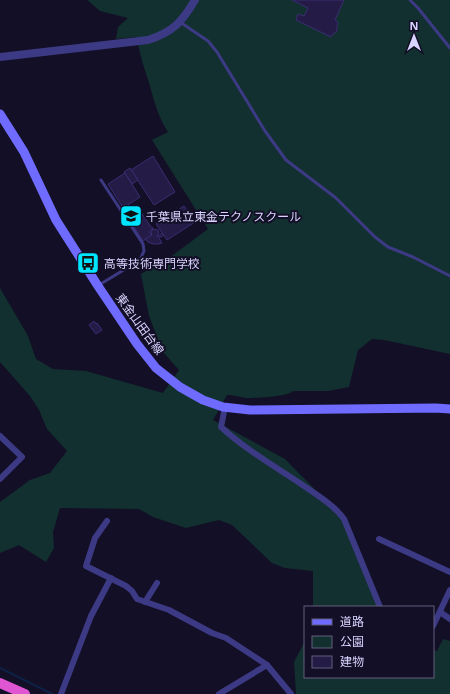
<svg xmlns="http://www.w3.org/2000/svg" width="450" height="694" viewBox="0 0 450 694" font-family="'Noto Sans','Noto Sans JP',sans-serif">
<style>
.green{fill:#12302f}
.lines{fill:none;stroke-linecap:round;stroke-linejoin:round}
.stream{stroke:#0c2248;stroke-width:2}
.building{fill:#241b47;stroke:#3b2d73}
.service{stroke:#3d3a85;stroke-width:3}
.minor{stroke:#3d3a85;stroke-width:6}
.tertiary{stroke:#3d3a85;stroke-width:8}
.secondary{stroke:#6f6bff;stroke-width:9}
.trunk{stroke:#e055d1;stroke-width:10}
.labels{text-anchor:middle;dominant-baseline:central;stroke-width:4;stroke-linejoin:round;paint-order:stroke}
.poi-label{font-size:12px;fill:#d9d4ff;stroke:#130f26;text-anchor:start}
.street-label{font-size:12px;fill:#d9d4ff;stroke:#130f26}
</style>
<rect width="100%" height="100%" fill="#130f26"/>
<!-- green -->
<g class="green">
<path d="M87 0H450V354L384 340 372 339 358 350 349 387 328 391H293C287 397 256 398 246 398 240 397 234 395 227 395L213 420 285 459 344 519 378 607H313V571L285 568 272 563 232 525 219 520 186 528 153 517 139 509 60 508 53 532 54 548 46 562 19 545 0 553V502L30 480 50 473 67 451 47 429 39 410 30 396 0 362V288L28 336 36 359 53 369 86 371 163 393 179 370 163 352 149 316 141 274 173 255 208 229 152 140 168 132C158 117 154 100 149 83 144 67 139 53 137 37L116 39 118 27 128 18 100 11Z"/>
<path d="M443 639 450 641V694H296L294 662 305 641V677H433V650L437 651Z"/>
</g>
<g class="lines">
<!-- stream -->
<path class="stream" d="M0 668 52 694"/>
</g>
<!-- building -->
<g class="building">
<path d="M292 0H344L335 20 338 22 337 26V31L333 34 331 37 296 20 298 14 304 16 308 8Z"/>
<path d="M153 156 175 192 154 205 131 170Z"/>
<path d="M130 168 138 180 132 184 124 172Z"/>
<path d="M125 173 140 197 123 208 108 184Z"/>
<path d="M184 206 195 222 167 240 156 224Z"/>
<path d="M138 208 151 227 153 228 149 232 152 235 143 241 127 216Z"/>
<path d="M153 229 158 230 159 232 157 237 162 233 164 235 159 238 162 243 158 244H153L148 242 145 239 152 235 151 232Z"/>
<path d="M94 321 96 324 97 323 102 330 96 334 89 325Z"/>
</g>
<g class="lines">
<!-- service -->
<g class="service">
<path d="M410 0 418 8 450 48"/>
<path d="M180 22 208 41 217 52 265 131 286 160 336 198 375 237 388 247 413 257 450 276"/>
<path d="M99 285 140 260 144 251 143 244 101 180"/>
</g>
<!-- minor -->
<g class="minor">
<path d="M225 407 221 427C246 450 276 467 304 486 317 495 334 505 344 519L380 607"/>
<path d="M0 436 22 457 0 479"/>
<path d="M107 521 95 538 86 566 126 586 132 591 137 599 169 610 212 633 226 638 267 665 291 694"/>
<path d="M379 539 450 572"/>
<path d="M145 602 157 583"/>
<path d="M440 612 450 619"/>
<path d="M433 626 450 590"/>
<path d="M61 694 91 616 111 578"/>
<path d="M219 694 267 665"/>
</g>
<!-- tertiary -->
<path class="tertiary" d="M0 57 148 40C173 32 182 22 195 0"/>
<!-- secondary -->
<path class="secondary" d="M0 114 24 152 56 220 98 286 137 344 156 368 180 387 203 400 223 407 250 410 436 408 450 409"/>
<!-- trunk -->
<path class="trunk" d="M0 683 25 694"/>
</g>
<!-- icons -->
<defs>
<g id="university-square" transform="scale(1.15)"><rect x="-9" y="-9" width="18" height="18" rx="4" fill="#00e5ff" stroke="#130f26"/><path d="M0-5L7-2L0 1L-7-2ZM-4 1L0 2.5L4 1V4Q0 6-4 4Z" fill="#111"/></g>
<g id="bus-square" transform="scale(1.15)"><rect x="-9" y="-9" width="18" height="18" rx="4" fill="#00e5ff" stroke="#130f26"/><path d="M-5-6H5V4H4V6H2V4H-2V6H-4V4H-5ZM-3.5-4V0h7V-4ZM-3.5 1.2v1.5H-2V1.2ZM2 1.2v1.5H3.5V1.2Z" fill="#111"/></g>
</defs>
<g fill-rule="evenodd">
<use href="#university-square" x="131" y="216"/>
<use href="#bus-square" x="88" y="263"/>
</g>
<g class="labels">
<!-- poi labels -->
<g class="poi-label">
<text x="146" y="216">千葉県立東金テクノスクール</text>
<text x="104" y="263">高等技術専門学校</text>
</g>
<!-- street labels -->
<g class="street-label">
<text transform="translate(140 324) rotate(54)">東金山田台線</text>
</g>
</g>
<!-- legend -->
<rect x="304" y="606" width="130" height="72" fill="#130f26" stroke="#625e7d"/>
<rect x="312" y="619" width="20" height="6" fill="#6f6bff" stroke="#625e7d"/>
<text x="340" y="626" font-size="12" fill="#d9d4ff">道路</text>
<rect x="312" y="636" width="20" height="12" fill="#12302f" stroke="#625e7d"/>
<text x="340" y="646" font-size="12" fill="#d9d4ff">公園</text>
<rect x="312" y="656" width="20" height="12" fill="#241b47" stroke="#625e7d"/>
<text x="340" y="666" font-size="12" fill="#d9d4ff">建物</text>
<!-- north arrow -->
<g transform="translate(414 36)" stroke="#130f26" stroke-width="3" paint-order="stroke">
<path d="M0-3L7 15L0 10L-7 15Z" fill="#d9d4ff"/>
<text y="-6" font-size="11" font-weight="bold" text-anchor="middle" fill="#d9d4ff">N</text>
</g>
</svg>
